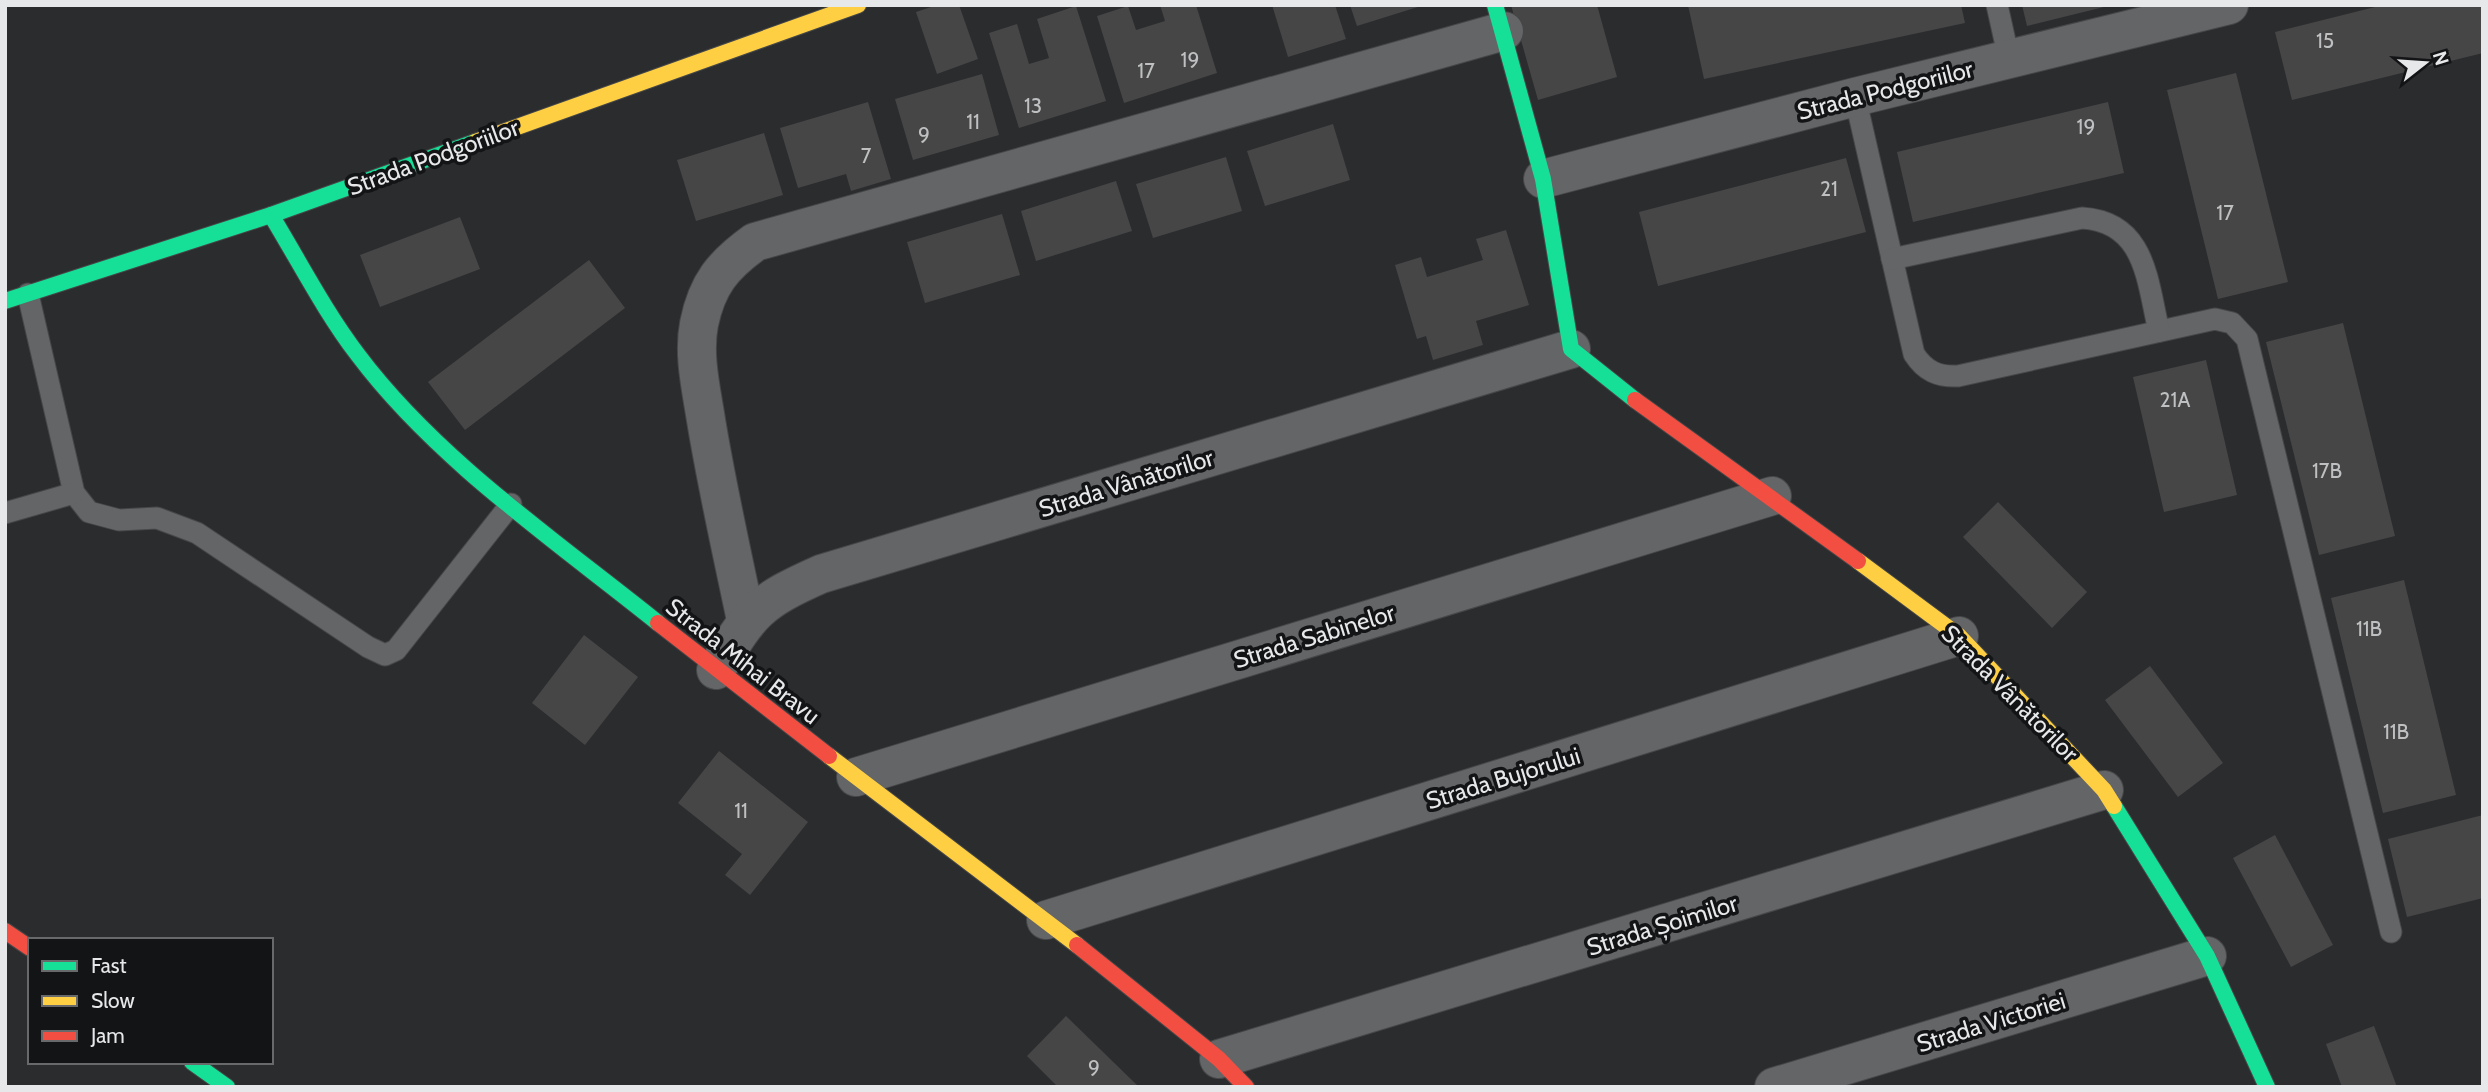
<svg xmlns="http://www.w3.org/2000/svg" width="2488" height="1092" viewBox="0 0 2488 1092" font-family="Cabin,sans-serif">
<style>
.building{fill:#464647}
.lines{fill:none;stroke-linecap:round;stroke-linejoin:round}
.lane-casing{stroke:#464748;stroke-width:23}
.street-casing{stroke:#464748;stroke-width:40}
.fast-casing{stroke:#464748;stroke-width:18}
.slow-casing{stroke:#464748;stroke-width:18}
.jam-casing{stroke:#464748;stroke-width:18}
.lane{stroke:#646566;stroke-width:21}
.street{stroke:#646566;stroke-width:38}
.fast{stroke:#16e098;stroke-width:16}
.slow{stroke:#ffcf43;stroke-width:16}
.jam{stroke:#f24e42;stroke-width:16}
.labels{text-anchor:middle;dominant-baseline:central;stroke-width:7;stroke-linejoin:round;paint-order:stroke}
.number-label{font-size:21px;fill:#bec0c1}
.street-label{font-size:24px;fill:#e6e8ea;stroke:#131416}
</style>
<rect width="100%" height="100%" fill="#2b2c2e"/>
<!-- building -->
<g class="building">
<path d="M937 5H959L978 59 937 74 916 12Z"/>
<path d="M1160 5H1196L1217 73 1124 103 1097 16 1128 6 1136 30 1165 21Z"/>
<path d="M1272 5H1335L1346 39 1288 57Z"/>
<path d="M1350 5H1421V6L1357 26Z"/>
<path d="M1511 5H1597L1617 77 1538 100Z"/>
<path d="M1688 5H1961L1965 23 1704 79Z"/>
<path d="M2022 5H2108V6L2027 26Z"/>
<path d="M2383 5H2483V53L2292 100 2275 32Z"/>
<path d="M1076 6 1106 101 1019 128 989 33 1017 24 1029 64 1049 58 1037 19Z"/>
<path d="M2236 73 2288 282 2218 299 2167 90Z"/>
<path d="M982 74 999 135 913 160 895 99Z"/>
<path d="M868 102 891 179 851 191 846 174 798 188 780 128Z"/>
<path d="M2108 102 2124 173 1913 222 1897 152Z"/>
<path d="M1333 124 1350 180 1265 206 1247 151Z"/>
<path d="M764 133 783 195 696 221 677 160Z"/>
<path d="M1226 157 1242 211 1153 238 1136 184Z"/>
<path d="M1846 158 1866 232 1658 286 1639 212Z"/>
<path d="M1116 181 1132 231 1036 261 1021 211Z"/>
<path d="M1002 214 1020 275 925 303 907 242Z"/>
<path d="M460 217 480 269 380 307 360 255Z"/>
<path d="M1506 230 1529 305 1476 321 1483 345 1433 360 1426 336 1417 339 1395 265 1421 257 1427 277 1483 260 1476 239Z"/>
<path d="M589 260 625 308 465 430 428 382Z"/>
<path d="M2343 323 2395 536 2319 555 2266 342Z"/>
<path d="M2206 360 2237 495 2164 512 2133 377Z"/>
<path d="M1998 502 2087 592 2052 628 1963 537Z"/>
<path d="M2404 580 2456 795 2383 813 2331 598Z"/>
<path d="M584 635 638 677 585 745 532 703Z"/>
<path d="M2150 666 2223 763 2178 797 2105 700Z"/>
<path d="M719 751 808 822 750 895 725 875 742 854 678 803Z"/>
<path d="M2483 815V898L2407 917 2388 839Z"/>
<path d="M2275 835 2333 945 2291 967 2233 858Z"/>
<path d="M1066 1016 1139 1087H1058L1027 1056Z"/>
<path d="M2374 1026 2397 1087H2342L2326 1044Z"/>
</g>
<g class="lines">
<!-- lane casing -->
<g class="lane-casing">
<g id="lane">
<path d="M1997 5 2009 59"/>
<path d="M1855 97 1914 354C1925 371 1938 377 1958 376L2215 319 2232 323 2247 339 2391 932"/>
<path d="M1892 259 2082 218C2146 222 2147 281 2159 331"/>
<path d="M28 294 74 493 89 512 119 520 157 518 197 533 368 647 385 655 396 650 511 504"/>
<path d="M5 513 74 493"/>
</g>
</g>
<!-- street casing -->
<g class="street-casing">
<g id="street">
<path d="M1543 179 1855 97 2229 5"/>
<path d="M746 620C732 553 717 487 706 420 701 388 693 355 699 324 707 284 723 265 755 242L1504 31"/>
<path d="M716 670C751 611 758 602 821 574L1571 349"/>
<path d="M856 777 1772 496"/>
<path d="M1046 920 1959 636"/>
<path d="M1219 1059 2104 790"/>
<path d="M1774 1087 2207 956"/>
</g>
</g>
<!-- fast casing -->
<g class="fast-casing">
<g id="fast">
<path d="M1495 5 1543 179 1571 349 1635 400"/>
<path d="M271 215C299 261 325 312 358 355 436 459 556 541 658 623"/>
<path d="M5 301 271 215 475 142"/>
<path d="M2114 806 2207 956 2267 1087"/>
<path d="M192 1062 227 1087"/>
</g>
</g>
<!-- slow casing -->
<g class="slow-casing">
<g id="slow">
<path d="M475 142 858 5"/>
<path d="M1858 561 1959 636 2104 790 2114 806"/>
<path d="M829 756 1077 945"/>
</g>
</g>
<!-- jam casing -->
<g class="jam-casing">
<g id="jam">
<path d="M1635 400 1858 561"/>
<path d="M658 623 829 756"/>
<path d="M5 931 30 948"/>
<path d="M1077 945 1219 1059 1246 1087"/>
</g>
</g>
<!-- lane -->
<use href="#lane" class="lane"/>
<!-- street -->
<use href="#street" class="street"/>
<!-- fast -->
<use href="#fast" class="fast"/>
<!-- slow -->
<use href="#slow" class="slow"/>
<!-- jam -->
<use href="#jam" class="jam"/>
</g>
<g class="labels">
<!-- number labels -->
<g class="number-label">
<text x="2325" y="40">15</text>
<text x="1190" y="59">19</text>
<text x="1146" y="70">17</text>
<text x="1033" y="105">13</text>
<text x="973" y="121">11</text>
<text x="2086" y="126">19</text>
<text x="924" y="134">9</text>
<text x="866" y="155">7</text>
<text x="1829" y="188">21</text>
<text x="2225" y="212">17</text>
<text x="2175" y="399">21A</text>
<text x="2327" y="470">17B</text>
<text x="2369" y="628">11B</text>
<text x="2396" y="731">11B</text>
<text x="741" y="810">11</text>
<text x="1094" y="1067">9</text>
</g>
<!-- street labels -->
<g class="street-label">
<text transform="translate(1885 90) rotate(-14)">Strada Podgoriilor</text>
<text transform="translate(433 157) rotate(-20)">Strada Podgoriilor</text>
<text transform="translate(1126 483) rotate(-17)">Strada Vânătorilor</text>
<text transform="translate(1314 636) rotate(-17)">Strada Sabinelor</text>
<text transform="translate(743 661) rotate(38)">Strada Mihai Bravu</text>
<text transform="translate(2010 693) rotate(45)">Strada Vânătorilor</text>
<text transform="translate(1503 778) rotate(-17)">Strada Bujorului</text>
<text transform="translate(1662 925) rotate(-17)">Strada Șoimilor</text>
<text transform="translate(1991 1022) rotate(-17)">Strada Victoriei</text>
</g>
</g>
<!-- border -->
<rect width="2488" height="1092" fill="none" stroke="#e6e8ea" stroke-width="14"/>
<!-- legend -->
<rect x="28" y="938" width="245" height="126" fill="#131416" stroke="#67696b" stroke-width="2"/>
<rect x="42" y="961" width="35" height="10" fill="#16e098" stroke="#67696b" stroke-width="2"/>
<text x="91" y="973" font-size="21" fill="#e6e8ea">Fast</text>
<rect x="42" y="996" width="35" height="10" fill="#ffcf43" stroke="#67696b" stroke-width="2"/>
<text x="91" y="1008" font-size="21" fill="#e6e8ea">Slow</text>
<rect x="42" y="1031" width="35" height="10" fill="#f24e42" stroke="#67696b" stroke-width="2"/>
<text x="91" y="1043" font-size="21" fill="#e6e8ea">Jam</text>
<!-- north arrow -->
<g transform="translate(2425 63) rotate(73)" stroke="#131416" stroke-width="5" paint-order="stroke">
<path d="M0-5L12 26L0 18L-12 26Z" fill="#e6e8ea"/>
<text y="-10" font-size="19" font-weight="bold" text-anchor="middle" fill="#e6e8ea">N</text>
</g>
</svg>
